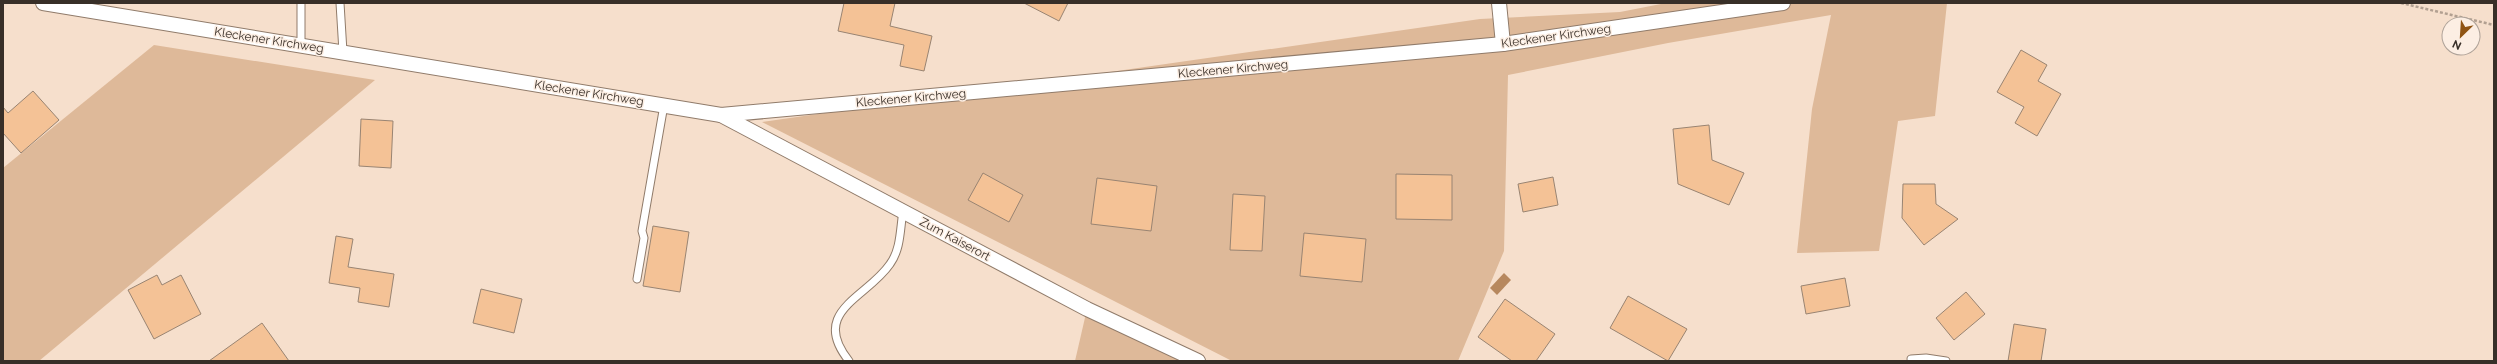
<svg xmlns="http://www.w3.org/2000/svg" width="2497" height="364" viewBox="0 0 2497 364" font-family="Raleway,sans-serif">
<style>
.green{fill:#deb999}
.water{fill:#b7885e}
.building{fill:#f4c296;stroke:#998472}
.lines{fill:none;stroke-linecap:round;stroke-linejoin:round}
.service-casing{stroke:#907b6a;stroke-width:9}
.minor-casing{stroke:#907b6a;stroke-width:16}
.path{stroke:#b2a091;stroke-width:2.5;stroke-dasharray:3 2;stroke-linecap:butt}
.service{stroke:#fff;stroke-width:7}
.minor{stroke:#fff;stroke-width:14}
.labels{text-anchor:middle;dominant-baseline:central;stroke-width:3;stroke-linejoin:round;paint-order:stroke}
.street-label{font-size:12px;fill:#382f28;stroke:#fceee3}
</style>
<rect width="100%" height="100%" fill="#f6dfcc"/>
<!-- green -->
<g class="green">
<path d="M1666 3H1947L1935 116 1898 121 1879 251 1797 253 1812 109 1831 15 1668 43 1508 75 1504 251 1458 361H1232L762 122 1480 19 1620 12Z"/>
<path d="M154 45 375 80 39 361H3V168Z"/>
<path d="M1087 309 1192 361H1075Z"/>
</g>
<!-- water -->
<path class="water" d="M1504 273 1511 280 1497 295 1490 288Z"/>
<!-- building -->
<g class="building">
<path d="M844 3H895L890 26 932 36 924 71 900 66 904 45 838 31Z"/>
<path d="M1024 3H1068L1059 21Z"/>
<path d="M2021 50 2047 65 2038 81 2061 94 2037 136 2015 123 2024 107 1997 92Z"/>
<path d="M33 91 59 120 21 153 3 133V107L8 113Z"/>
<path d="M361 119 393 121 391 168 359 166Z"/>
<path d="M1709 125 1712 160 1744 173 1729 205 1678 184 1673 129Z"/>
<path d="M983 173 1023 195 1009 222 968 200Z"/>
<path d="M1396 174 1452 175V220L1396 219Z"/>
<path d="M1553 177 1558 205 1523 212 1518 184Z"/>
<path d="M1097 178 1157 186 1151 231 1091 224Z"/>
<path d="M1903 184H1935L1936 204 1958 219 1924 245 1902 218Z"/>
<path d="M1233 194 1265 196 1262 251 1230 250Z"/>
<path d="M653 226 689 232 680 292 643 286Z"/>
<path d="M1304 233 1366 239 1362 282 1300 276Z"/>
<path d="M336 236 353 239 348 267 394 274 389 307 358 302 360 288 329 283Z"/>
<path d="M157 275 162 285 181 275 201 314 154 339 128 290Z"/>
<path d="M1845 278 1850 306 1806 314 1801 286Z"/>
<path d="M481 289 522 299 514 333 473 323Z"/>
<path d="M1966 292 1985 314 1954 340 1936 318Z"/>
<path d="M1628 296 1687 329 1668 361 1610 328Z"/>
<path d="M1505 299 1555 334 1536 361H1512L1478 337Z"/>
<path d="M262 323 289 361H209Z"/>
<path d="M2014 324 2046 329 2041 361H2008Z"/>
</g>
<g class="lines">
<!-- service casing -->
<g class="service-casing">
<g id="service">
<path d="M301 3V45"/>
<path d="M340 3 343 52"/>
<path d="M637 279 644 238 642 231 664 105"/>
<path d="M1911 359 1926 358 1946 361"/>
<path d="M849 361C809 311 867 298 890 264 901 249 900 229 903 211"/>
</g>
</g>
<!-- minor casing -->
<g class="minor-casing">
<g id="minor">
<path d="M43 3 721 115 1503 44 1783 3"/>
<path d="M1499 3 1503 44"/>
<path d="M721 115 1087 309 1198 361"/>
</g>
</g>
<!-- path -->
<path class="path" d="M2401 3 2494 25"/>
<!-- service -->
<use href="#service" class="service"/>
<!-- minor -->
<use href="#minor" class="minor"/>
</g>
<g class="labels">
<!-- street labels -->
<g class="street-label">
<text transform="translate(1556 36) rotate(-8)">Kleckener Kirchweg</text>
<text transform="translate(269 40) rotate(9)">Kleckener Kirchweg</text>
<text transform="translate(1233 69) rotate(-5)">Kleckener Kirchweg</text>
<text transform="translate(589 93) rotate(9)">Kleckener Kirchweg</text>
<text transform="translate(911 98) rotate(-5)">Kleckener Kirchweg</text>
<text transform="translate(955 239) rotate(28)">Zum Kaiserort</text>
</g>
</g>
<!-- border -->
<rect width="2497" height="364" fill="none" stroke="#382f28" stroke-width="8"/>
<!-- north arrow -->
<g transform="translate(2461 36) rotate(205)"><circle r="19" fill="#fceee3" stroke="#aea298"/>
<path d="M0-3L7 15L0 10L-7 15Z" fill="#905413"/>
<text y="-6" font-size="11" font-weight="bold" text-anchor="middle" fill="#382f28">N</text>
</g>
</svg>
